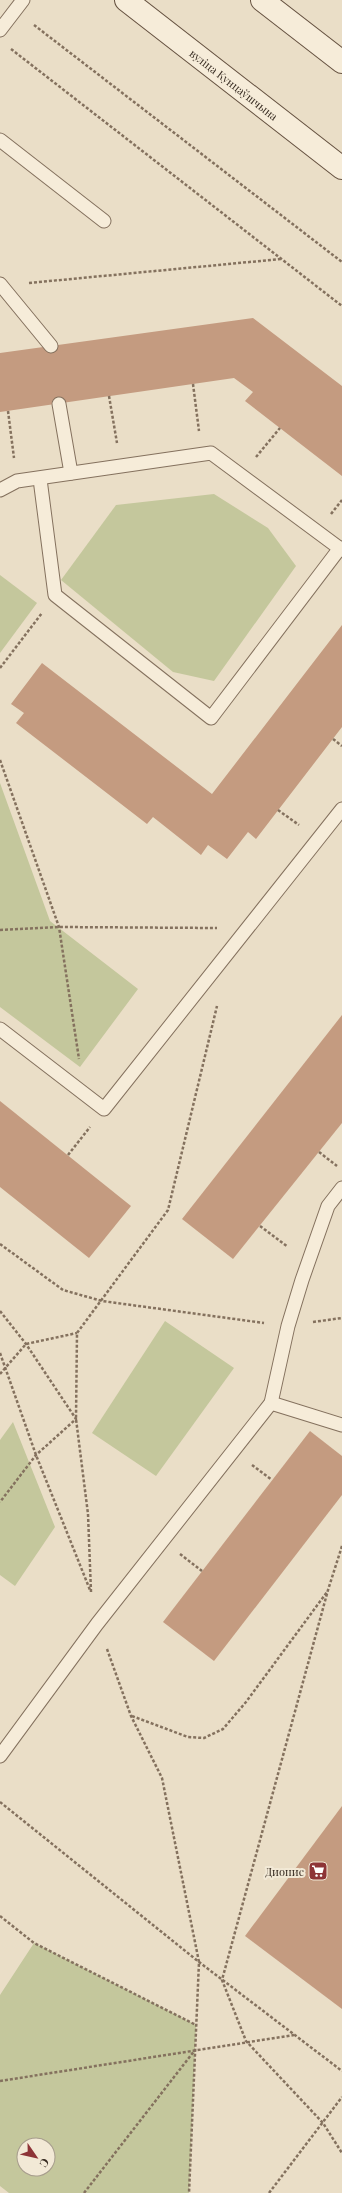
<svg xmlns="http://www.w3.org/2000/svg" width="342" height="2193" viewBox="0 0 342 2193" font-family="'Playfair Display',serif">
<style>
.green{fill:#c4c79c;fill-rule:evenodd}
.building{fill:#c49b80}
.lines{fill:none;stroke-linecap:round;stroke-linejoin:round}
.service-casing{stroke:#84715e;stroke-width:15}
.secondary-casing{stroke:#665241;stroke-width:24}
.path{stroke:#84715e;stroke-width:2.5;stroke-dasharray:3 2;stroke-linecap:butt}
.service{stroke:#f6ecd9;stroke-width:13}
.secondary{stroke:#f6ecd9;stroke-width:22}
.labels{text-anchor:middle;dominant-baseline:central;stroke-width:4;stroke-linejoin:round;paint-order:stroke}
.street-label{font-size:11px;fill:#362a20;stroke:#f2e9d6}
.poi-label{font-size:11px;fill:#362a20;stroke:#f2e9d6;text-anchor:end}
</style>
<rect width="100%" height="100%" fill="#eadec7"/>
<!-- green -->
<g class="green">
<path d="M214 494 268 528 296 566 214 681 173 672 61 580 116 505Z"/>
<path d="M0 575 37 603 0 653Z"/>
<path d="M0 783 50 921 138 989 80 1067 0 1007Z"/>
<path d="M165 1321 234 1368 156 1476 92 1433Z"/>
<path d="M13 1422 55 1527 15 1586 0 1575V1440Z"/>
<path d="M34 1943 196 2025 189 2193H9L0 2186V1995ZM24 2145H48V2169H24Z"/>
</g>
<!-- building -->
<g class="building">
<path d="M253 318 342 386V476L245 401 253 392 234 378 0 412V353Z"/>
<path d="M342 625V727L256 839 248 832 227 859 208 845 201 855 153 817 147 824 16 723 24 713 11 704 42 663 212 794Z"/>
<path d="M342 1015V1123L233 1259 182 1219Z"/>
<path d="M0 1101 131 1206 89 1258 0 1187Z"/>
<path d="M310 1431 342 1456V1495L214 1661 163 1622Z"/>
<path d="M342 1806V2009L245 1936Z"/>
</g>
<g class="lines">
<!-- service casing -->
<g class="service-casing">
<g id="service">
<path d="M0 30 23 0"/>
<path d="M0 140 104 221"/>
<path d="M0 284 51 346"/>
<path d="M59 404 71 473"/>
<path d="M40 479 55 595 211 718 340 548"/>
<path d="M0 490 17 481 211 453 342 550"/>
<path d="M0 1029 104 1109 342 809"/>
<path d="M271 1403 342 1425"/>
<path d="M0 1756 97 1624 271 1403 288 1326 302 1280 328 1206 342 1188"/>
</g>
</g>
<!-- secondary casing -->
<g class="secondary-casing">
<g id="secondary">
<path id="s1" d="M126 0 342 168"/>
<path d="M262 0 342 62"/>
</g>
</g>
<!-- path -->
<g class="path">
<path d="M34 25 342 262"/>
<path d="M11 49 342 306"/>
<path d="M29 283 281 259"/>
<path d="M193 384 199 431"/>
<path d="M109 396 117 443"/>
<path d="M8 411 14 458"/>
<path d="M256 457 280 428"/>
<path d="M331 514 342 500"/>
<path d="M0 668 42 613"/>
<path d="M333 739 342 746"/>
<path d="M0 760 59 927 79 1059"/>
<path d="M278 810 299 825"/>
<path d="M0 930 59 927 217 928"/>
<path d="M319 1152 337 1166"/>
<path d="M68 1155 90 1127"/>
<path d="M260 1226 288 1247"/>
<path d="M0 1244 63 1290 102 1301 264 1323"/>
<path d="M0 1311 26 1344 76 1419 36 1455 0 1502"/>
<path d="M313 1322 342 1318"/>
<path d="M0 1353 36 1455 90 1590"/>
<path d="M0 1374 26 1344 77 1333"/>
<path d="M252 1465 272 1480"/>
<path d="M342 1546 328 1590 222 1980 246 2041 323 2123 342 2153"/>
<path d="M180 1554 202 1571"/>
<path d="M91 1592 88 1514 76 1419 77 1333 168 1210 217 1006"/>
<path d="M107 1649 131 1716 162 1778 199 1962 189 2193"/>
<path d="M132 1716 188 1737 204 1738 223 1729 246 1702 327 1592"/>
<path d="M0 1802 199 1962 342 2071"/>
<path d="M0 1916 34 1943 196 2025"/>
<path d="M0 2081 294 2035"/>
<path d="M84 2193 195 2050"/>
<path d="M269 2193 342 2097"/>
</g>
<!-- service -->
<use href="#service" class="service"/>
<!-- secondary -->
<use href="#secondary" class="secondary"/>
</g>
<!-- icons -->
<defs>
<g id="supermarket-square" transform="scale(1)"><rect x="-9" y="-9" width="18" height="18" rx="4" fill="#8d3437" stroke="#f2e9d6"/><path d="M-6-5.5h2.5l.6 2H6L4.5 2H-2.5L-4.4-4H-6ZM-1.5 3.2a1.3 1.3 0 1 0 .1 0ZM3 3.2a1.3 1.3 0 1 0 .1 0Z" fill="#fff"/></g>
</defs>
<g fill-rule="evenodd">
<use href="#supermarket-square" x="318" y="1871"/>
</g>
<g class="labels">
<!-- street labels -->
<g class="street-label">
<text stroke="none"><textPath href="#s1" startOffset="137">вуліца Кунцаўшчына</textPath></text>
</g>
<!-- poi labels -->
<g class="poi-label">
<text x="304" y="1871">Дионис</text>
</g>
</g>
<!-- north arrow -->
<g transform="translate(36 2157) rotate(124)"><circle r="19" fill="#f2e9d6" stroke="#a79d8d"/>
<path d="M0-3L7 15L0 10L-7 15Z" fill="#8d3437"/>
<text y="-6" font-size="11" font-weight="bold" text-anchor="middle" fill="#362a20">С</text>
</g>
</svg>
